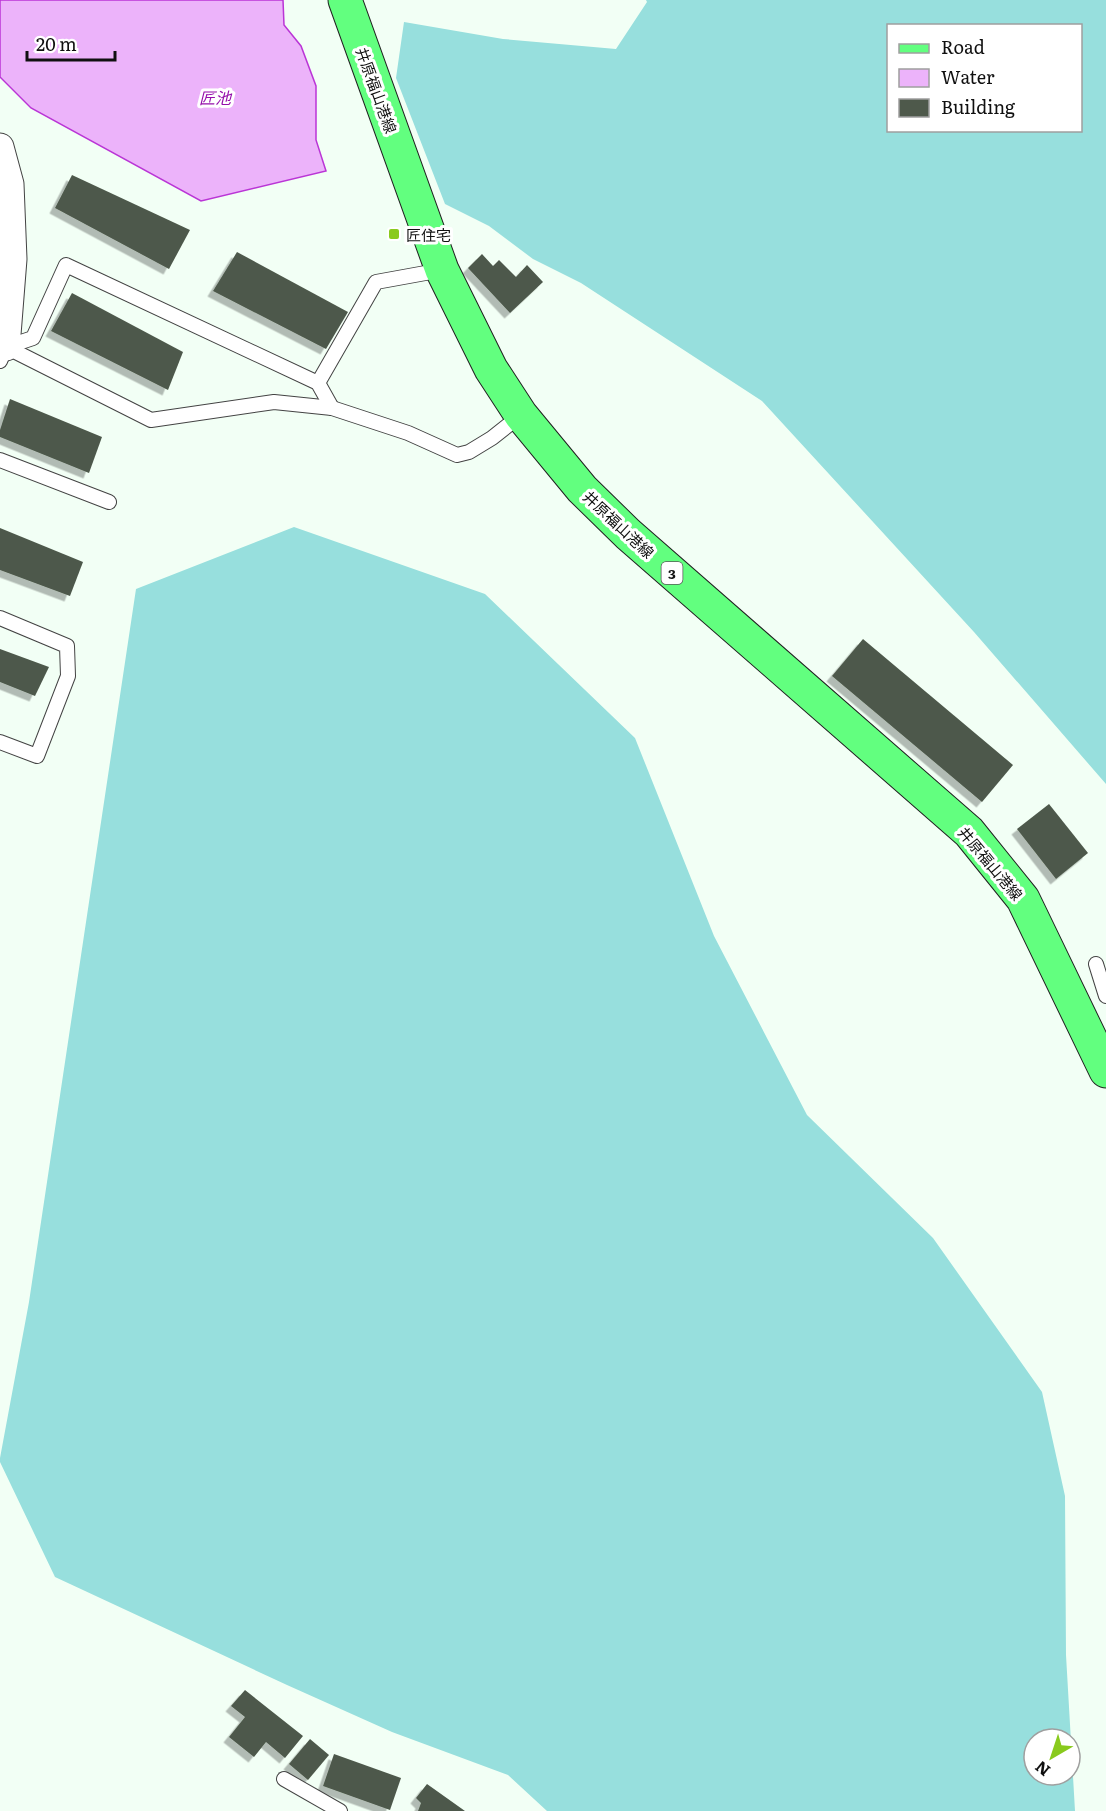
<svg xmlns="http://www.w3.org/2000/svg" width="1106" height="1811" viewBox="0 0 1106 1811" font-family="Literata,'Noto Sans JP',serif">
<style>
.forest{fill:#97dfdd;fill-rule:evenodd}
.water{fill:#ecb3fa;stroke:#ba35d6;stroke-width:1.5}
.building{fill:#4e594b;filter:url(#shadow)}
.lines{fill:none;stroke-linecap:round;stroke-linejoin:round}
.lane-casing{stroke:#434343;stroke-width:16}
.street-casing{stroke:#434343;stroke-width:29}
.primary-casing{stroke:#212121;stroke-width:35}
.lane{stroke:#fff;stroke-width:14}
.street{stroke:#fff;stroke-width:27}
.primary{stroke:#62ff7f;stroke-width:33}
.poi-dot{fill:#89ca1d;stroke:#fff;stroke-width:2}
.labels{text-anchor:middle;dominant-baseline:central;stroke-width:6;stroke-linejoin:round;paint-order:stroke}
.shield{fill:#fff;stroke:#585858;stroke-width:1.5}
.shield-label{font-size:14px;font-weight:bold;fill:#101010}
.street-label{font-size:15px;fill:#101010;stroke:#fff}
.poi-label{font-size:15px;fill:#101010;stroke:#fff;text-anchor:start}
.water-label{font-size:16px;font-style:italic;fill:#950fab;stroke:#fff}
</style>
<defs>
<filter id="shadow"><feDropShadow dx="-5.5" dy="5.5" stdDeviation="0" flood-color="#0004"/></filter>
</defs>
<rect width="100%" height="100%" fill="#f2fff5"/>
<!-- forest -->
<g class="forest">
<path d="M646 0H1106V784L974 632 762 401 581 283 533 259 489 226 445 204 396 78 404 22 503 39 616 49 647 2ZM888 26H1080V130H888Z"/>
<path d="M294 527 485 594 635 738 714 936 807 1115 933 1238 1042 1392 1065 1496 1066 1655 1075 1811H547L508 1775 392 1732 287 1685 55 1577 0 1462V1458L29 1302 136 589ZM1034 1739H1070V1775H1034Z"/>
</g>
<!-- water -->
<path class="water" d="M0 0H283L284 25 301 46 316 86V140L326 171 201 201 31 108 0 77Z"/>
<!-- building -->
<g class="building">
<path d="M72 175 190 230 169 269 55 208Z"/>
<path d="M237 252 348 312 326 349 213 291Z"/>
<path d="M482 254 493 266 499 260 516 277 527 265 543 282 510 313 468 268Z"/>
<path d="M72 293 183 352 168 390 51 331Z"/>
<path d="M10 399 102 437 89 473 0 437V430Z"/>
<path d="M0 528 83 562 70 596 0 570Z"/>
<path d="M863 639 1013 765 982 802 832 676Z"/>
<path d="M0 649 49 667 35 696 0 682Z"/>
<path d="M1049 804 1088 853 1056 879 1017 829Z"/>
<path d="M245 1690 303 1736 285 1758 266 1742 254 1757 229 1737 245 1717 231 1706Z"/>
<path d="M310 1739 329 1755 308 1780 289 1764Z"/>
<path d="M334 1754 401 1778 390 1810 323 1786Z"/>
<path d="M427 1784 465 1811H418L421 1803 416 1798Z"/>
</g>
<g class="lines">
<!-- lane casing -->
<g class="lane-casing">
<g id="lane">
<path d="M6 347 151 420 274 402 332 408 408 433 457 455 469 452 492 438 521 415"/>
<path d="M0 361 6 347 33 338 66 265 318 383 332 408"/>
<path d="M318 383 376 282 442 270"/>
<path d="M0 460 109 502"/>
<path d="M0 618 67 646 68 676 37 756 0 742"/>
<path d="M1096 964 1106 996"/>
<path d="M284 1779 340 1811"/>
</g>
</g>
<!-- street casing -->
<g class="street-casing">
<path id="street" d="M0 147 10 184 13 259 6 347"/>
</g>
<!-- primary casing -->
<g class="primary-casing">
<path id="primary" d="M345 0 442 270 491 369 521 415 582 489 628 534 969 832 1023 899 1106 1071"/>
</g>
<!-- lane -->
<use href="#lane" class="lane"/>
<!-- street -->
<use href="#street" class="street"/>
<!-- primary -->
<use href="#primary" class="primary"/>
</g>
<!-- markers -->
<rect class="poi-dot" x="388" y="228" width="12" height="12" rx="3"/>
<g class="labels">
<!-- shield labels -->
<rect class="shield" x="661.5" y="562" width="21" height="22" rx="4.5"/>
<g class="shield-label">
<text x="672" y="573">3</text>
</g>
<!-- street labels -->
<g class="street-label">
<text transform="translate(377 90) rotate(70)">井原福山港線</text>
<text transform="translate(619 524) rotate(43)">井原福山港線</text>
<text transform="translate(991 863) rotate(50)">井原福山港線</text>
</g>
<!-- poi labels -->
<g class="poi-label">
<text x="406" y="234">匠住宅</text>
</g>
<!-- water labels -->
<g class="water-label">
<text x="215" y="97">匠池</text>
</g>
</g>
<!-- legend -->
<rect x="887" y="24" width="195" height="108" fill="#ffffff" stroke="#9f9f9f" stroke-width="1.5"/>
<rect x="899" y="44" width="30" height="9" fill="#62ff7f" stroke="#9f9f9f" stroke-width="1.5"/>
<text x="941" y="54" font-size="18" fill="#101010">Road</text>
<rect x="899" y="69" width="30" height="18" fill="#ecb3fa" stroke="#9f9f9f" stroke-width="1.5"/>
<text x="941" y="84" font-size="18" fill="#101010">Water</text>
<rect x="899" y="99" width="30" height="18" fill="#4e594b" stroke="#9f9f9f" stroke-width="1.5"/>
<text x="941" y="114" font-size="18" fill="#101010">Building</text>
<!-- north arrow -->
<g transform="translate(1052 1757) rotate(219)"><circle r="28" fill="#ffffff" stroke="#9f9f9f" stroke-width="1.5"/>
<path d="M0-4.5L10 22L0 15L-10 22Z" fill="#89ca1d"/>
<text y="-9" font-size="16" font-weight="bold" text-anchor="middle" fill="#101010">N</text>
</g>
<!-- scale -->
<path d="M27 51v9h88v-9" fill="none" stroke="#101010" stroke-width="3"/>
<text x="36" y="51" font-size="18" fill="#101010" stroke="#ffffff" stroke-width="4.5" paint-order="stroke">20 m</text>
</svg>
